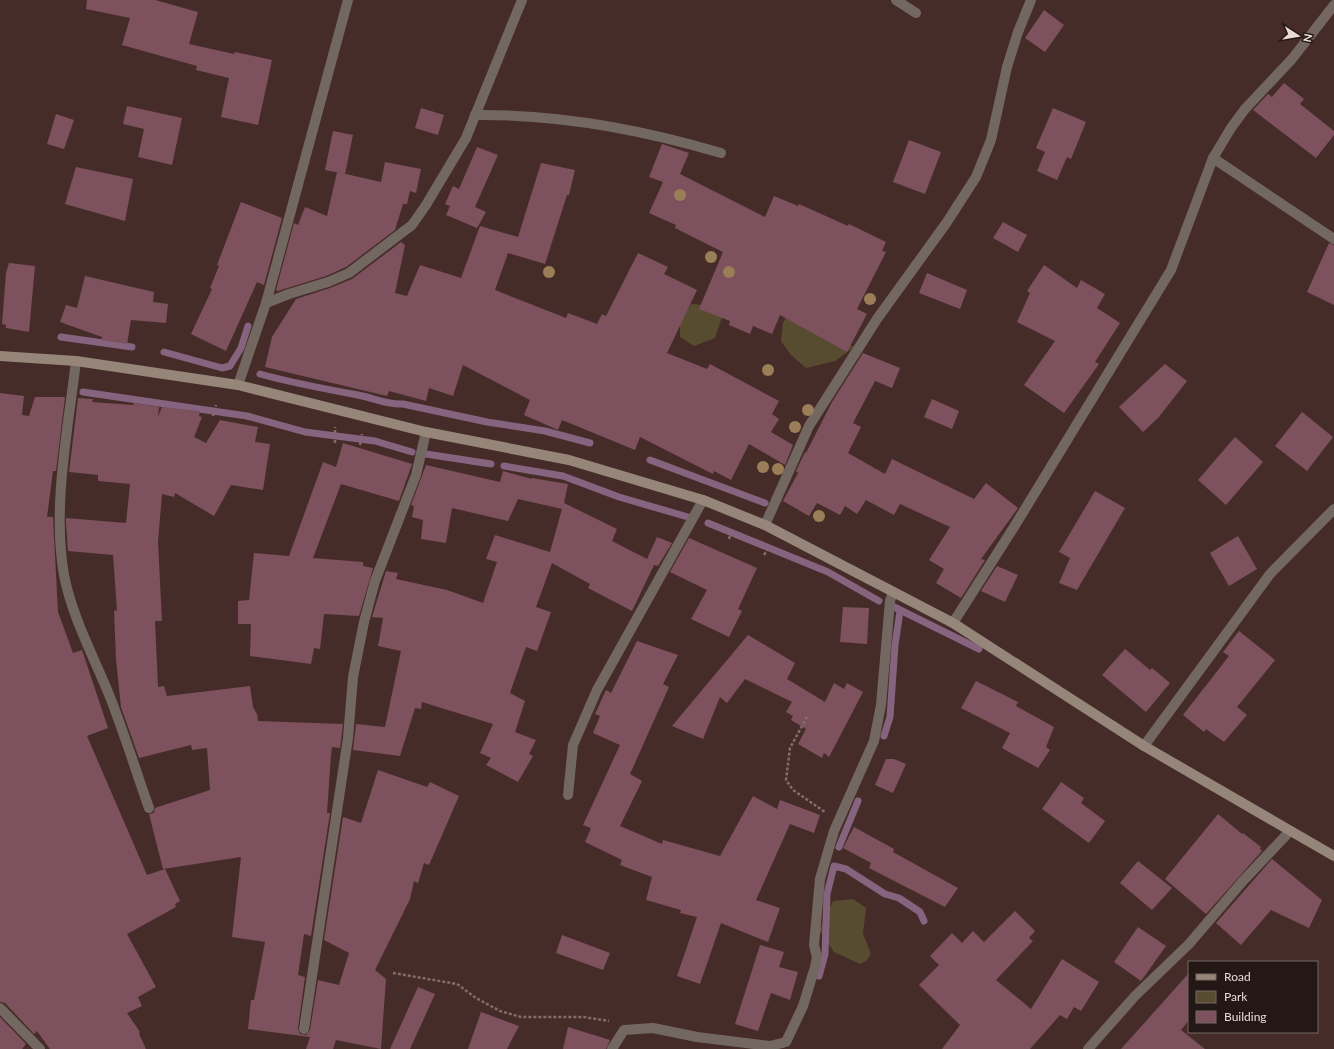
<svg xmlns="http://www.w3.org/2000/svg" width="1334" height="1049" viewBox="0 0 1334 1049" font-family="Lato,sans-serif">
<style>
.green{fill:#584c30}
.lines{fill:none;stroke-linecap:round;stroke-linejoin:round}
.stream{stroke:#86637f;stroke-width:7}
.building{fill:#7d515e}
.path{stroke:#836c69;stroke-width:2.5;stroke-dasharray:3 2;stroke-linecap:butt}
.street{stroke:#736861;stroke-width:10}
.secondary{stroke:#96867a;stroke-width:10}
.tree{fill:#9a7e57}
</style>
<rect width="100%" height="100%" fill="#462c28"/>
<!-- green -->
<g class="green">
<path d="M692 304 712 306 722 317 715 338 694 346 680 337V316Z"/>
<path d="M787 315 810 328 854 347 835 361 806 368 791 355 781 341 783 323Z"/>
<path d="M853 899 866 908 863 934 871 954 866 961 860 964 834 952 819 930 833 901Z"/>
</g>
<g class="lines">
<!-- stream -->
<g class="stream">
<path d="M61 337 132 347"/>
<path d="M164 352 222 368 230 366 241 348 248 326"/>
<path d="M260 374C292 383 325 389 358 395 374 398 386 405 403 404L487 422 545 431 590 443"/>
<path d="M83 392 247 416 305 432 375 441 412 452"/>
<path d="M426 454 491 464"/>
<path d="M650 460 765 503"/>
<path d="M504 466 563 476 619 497 688 517"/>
<path d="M708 523 828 572 879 601"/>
<path d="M894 607 979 649"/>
<path d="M884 736 890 717 895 645 900 611"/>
<path d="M839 847 858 801"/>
<path d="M819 976 825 954 827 894 834 866 846 869 885 894 899 898 920 912 924 921"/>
</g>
</g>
<!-- building -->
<g class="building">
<path d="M87 0H155L198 12 189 44 234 54 235 52 272 60 258 125 221 117 229 78 196 70 197 66 122 45 130 18 86 9Z"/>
<path d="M1044 10 1064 25 1045 52 1025 38Z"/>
<path d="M1284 83 1304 99 1300 104 1334 131V135L1316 158 1253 110 1268 94 1272 97Z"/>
<path d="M127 106 182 118 172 165 138 157 144 129 123 124Z"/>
<path d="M421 108 444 115 438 135 415 128Z"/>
<path d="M1053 108 1086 122 1071 159 1067 157 1057 180 1037 171 1045 152 1036 148Z"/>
<path d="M56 114 74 120 64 149 47 144Z"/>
<path d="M333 131 353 135 345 174 325 170Z"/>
<path d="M909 140 941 152 925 194 893 182Z"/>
<path d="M662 144 689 153 680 174 765 217 774 196 798 206 799 204 848 226 849 224 886 242 882 251 886 252 857 309 867 314 847 352 780 315 772 334 753 326 750 334 729 325 730 321 699 309 723 252 675 228 676 225 649 213 663 182 649 177Z"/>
<path d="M477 147 498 155 475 207 486 212 477 228 446 215 450 206 445 204 453 186 459 189Z"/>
<path d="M385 162 421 169 416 193 410 191 407 204H403L395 230 346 267 326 276 278 291 276 290 294 223 298 225 305 207 327 216 337 172 381 182Z"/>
<path d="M541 163 575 170 569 195H567L545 264 508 253 495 290 566 318 568 313 597 324 602 314 606 316 638 253 668 267 664 274 697 290 667 353 707 369 710 364 779 401 772 414 779 419 771 432 793 445 785 465 749 444 731 480 714 471 713 474 640 437 635 450 562 420 558 430 524 415 530 400 463 365 453 396 429 388 426 401 389 391 387 396 265 367 272 337 296 299 330 288 352 279 401 242 405 245 395 293 407 296 420 265 461 278 480 226 518 237Z"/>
<path d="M76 167 133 179 125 221 65 204Z"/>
<path d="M241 202 282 218 264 285 257 282 226 351 191 334 212 289 210 288 219 266 217 265Z"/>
<path d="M1003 222 1027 235 1018 252 993 238Z"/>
<path d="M1329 243 1334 245V305L1307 292Z"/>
<path d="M9 263 35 266 29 332 6 328V325L2 324 6 273Z"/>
<path d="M1044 265 1077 288 1081 280 1105 294 1097 308 1120 323 1095 362 1099 364 1064 413 1024 385 1055 341 1017 322 1030 293 1027 291Z"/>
<path d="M927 273 967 290 960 309 919 293Z"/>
<path d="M85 276 154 292 153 302 168 304 166 323 131 320 127 344 101 340 102 337 60 322 66 305 77 308Z"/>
<path d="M863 353 900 368 892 388 875 381 853 423 861 427 848 453 885 474 892 459 974 499 986 483 1018 508 981 559 985 560 961 598 936 583 944 569 929 560 950 527 900 504 894 515 866 500 857 514 845 506 840 515 817 503 809 516 783 501 798 473 796 471 805 452 806 453 832 402Z"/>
<path d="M1165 364 1187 381 1158 418 1143 432 1119 407Z"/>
<path d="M0 393 24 396 22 415 29 416 35 397H65L56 471H53L47 517H53L58 612 73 653 82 650 108 728 87 736 147 875 165 869 180 901 175 904 176 907 127 934 156 987 138 997 142 1006 127 1013 140 1032 139 1034 146 1049H50L37 1031 34 1034 5 1003 0 1002Z"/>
<path d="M78 398 93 399 92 402 133 405 134 403 159 407 158 417 162 407 200 411 199 416 202 417 194 437 206 443 220 420 258 427 255 442 270 444 263 490 231 485 214 516 175 493 174 497 162 494 158 542 162 621H155L158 687 164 686 167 696 250 686 253 707 257 714 258 721 343 724 340 748 332 747 331 755 327 813H330L311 936 304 934 298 975 305 977 298 1028 300 1034 306 1035 310 1030 318 980 339 985 349 953 324 940 343 817 361 823 378 770 427 787 430 782 459 796 429 865 424 863 418 883 414 881 410 899 375 970 386 979 381 1049 336 1040 333 1049H306L310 1037 248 1029 251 1000H254L265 942 232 937 241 857 163 869 149 814 154 813 155 808 210 790 207 748 192 750 191 745 139 758 121 707 116 659 114 611 117 610 113 555 68 551 66 523V518L126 523 130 484 98 481V475L69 472Z"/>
<path d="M932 399 959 411 952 429 924 417Z"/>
<path d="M1302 412 1333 437 1307 471 1275 446Z"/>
<path d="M1235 437 1263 462 1226 505 1198 480Z"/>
<path d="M343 443 412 464 399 501 341 484 313 558 363 562V566L373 568 359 616 324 614 320 649 314 648 311 664 250 656 251 624H238V601L249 600 254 553 289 556 323 462 336 467Z"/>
<path d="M426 465 500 482 503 471 532 479V478L568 484 564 503 617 529 612 541 647 559 657 537 672 543 658 566 654 565 632 611 588 588 590 584 552 563 536 607 551 612 537 651 526 647 510 693 525 701 515 732 536 740 529 754 533 756 518 782 486 765 491 758 480 753 493 724 422 702 421 709 415 708 400 756 353 750 356 724 385 727 401 651 378 646 383 618 372 617 386 571 398 573 396 579 447 590 483 603 497 562 486 559 495 535 550 552 562 509 518 499 508 521 452 508 446 543 421 539 423 520 412 517 414 506 411 505Z"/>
<path d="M1095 491 1125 508 1077 590 1059 583 1070 558 1059 552Z"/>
<path d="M1238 536 1257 569 1229 586 1210 553Z"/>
<path d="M689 538 757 568 738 609 742 611 729 637 691 619 707 590 670 572Z"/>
<path d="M997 566 1018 575 1005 602 981 591Z"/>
<path d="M843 607 869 608 867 644 840 642Z"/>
<path d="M1239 631 1275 660 1237 707 1247 715 1224 742 1206 729 1204 732 1183 715 1229 656 1223 652Z"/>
<path d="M748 635 795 663 787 679 825 702 834 683 844 689 847 683 863 692 829 757 824 753 822 758 798 744 806 729 791 720 793 716 786 712 792 702 745 679 727 703 720 697 703 739 672 726Z"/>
<path d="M637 641 678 655 663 684 669 687 630 774 642 781 620 826 662 844 663 840 720 856 753 796 777 809 780 800 820 815 814 833 790 824 756 900 780 908 768 942 721 923 700 984 677 976 697 917 680 913 681 910 646 900 652 877 620 865 622 860 585 842 591 828 583 825 620 745 593 733 600 716 595 714 606 690 611 693Z"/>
<path d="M1125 649 1150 670 1152 668 1170 683 1146 712 1102 675Z"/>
<path d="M976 681 1018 702 1016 706 1054 727 1046 747 1050 750 1038 768 1002 748 1010 733 961 708Z"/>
<path d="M886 759H894L906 764 893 793 875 785Z"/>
<path d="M1061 782 1084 798 1081 803 1105 821 1089 843 1042 809Z"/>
<path d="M1218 814 1242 834 1243 833 1261 847 1260 849 1262 851 1206 914 1165 879Z"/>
<path d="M854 827 894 849 893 852 958 888 945 907 869 868 871 863 843 848Z"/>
<path d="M1272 859 1322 900 1309 928 1271 910 1241 945 1216 923Z"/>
<path d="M1138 861 1172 888 1152 910 1120 883Z"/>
<path d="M1015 911 1035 931 1029 938 1033 941 996 980 1031 1009 1062 959 1099 982 1081 1011 1074 1007 1067 1019 1060 1015 1030 1049H942L960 1025 919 985 939 965 930 956 952 933 962 943 973 931 984 942Z"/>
<path d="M1138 927 1166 946 1141 981 1114 962Z"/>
<path d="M562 935 610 953 603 970 556 953Z"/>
<path d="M760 945 784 952 779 967 798 972 790 1000 771 993 758 1031 735 1024Z"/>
<path d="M1189 973V1020L1181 1030 1205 1049H1121Z"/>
<path d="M418 987 435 994 410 1049H390Z"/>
<path d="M481 1012 519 1026 507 1049H468Z"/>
<path d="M0 1017 26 1044 22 1049H0Z"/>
<path d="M568 1027 610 1040 606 1049H563Z"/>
</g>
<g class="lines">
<!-- path -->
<g class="path">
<path d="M213 416 216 405"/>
<path d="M248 420 250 413"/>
<path d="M335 443V427"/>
<path d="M360 445 362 434"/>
<path d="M729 539 732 530"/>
<path d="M764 555 769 547"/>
<path d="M807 717 790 748 786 780 793 790 825 812"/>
<path d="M393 973 457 984 476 998 500 1011 521 1017H584L609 1021"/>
</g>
<!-- street -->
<g class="street">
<path d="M896 0 916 13"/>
<path d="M475 115C560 114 640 129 721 153"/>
<path d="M1213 158 1334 239"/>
<path d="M266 303 289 294 328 282 349 273 412 225 426 205 466 138 522 0"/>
<path d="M76 361C68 429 52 508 64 575 72 617 94 657 110 697 124 733 136 771 149 808"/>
<path d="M238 385 266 303 348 0"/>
<path d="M765 525 809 426 877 319 947 222 976 177 991 140 1007 67 1018 32 1031 0"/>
<path d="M953 623 1014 527 1171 270 1213 158 1231 128 1245 109 1292 59 1334 5"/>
<path d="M1144 746 1270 574 1334 509"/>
<path d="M568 795 573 745 597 690 703 500"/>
<path d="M0 1008 40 1049"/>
<path d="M304 1029 348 738 353 677 364 622 375 581 416 475 426 432"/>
<path d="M612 1049 624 1030 653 1028 697 1037 770 1046 786 1042 803 1006 815 967 817 957 814 945 820 879 834 831 874 741 881 705 890 601 893 592"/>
<path d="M1088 1049 1135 996 1189 944 1242 882 1290 831"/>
</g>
<!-- secondary -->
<path class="secondary" d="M0 356 76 361 238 385 426 432 569 460 703 500 765 525 953 623 1144 746 1334 856"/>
</g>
<!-- trees -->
<g class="tree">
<circle cx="680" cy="195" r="6"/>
<circle cx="711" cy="257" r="6"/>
<circle cx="549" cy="272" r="6"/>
<circle cx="729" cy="272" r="6"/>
<circle cx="870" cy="299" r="6"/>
<circle cx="768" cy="370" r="6"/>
<circle cx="808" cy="410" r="6"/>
<circle cx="795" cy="427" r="6"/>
<circle cx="763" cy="467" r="6"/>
<circle cx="778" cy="469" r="6"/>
<circle cx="819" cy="516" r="6"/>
</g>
<!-- legend -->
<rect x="1188" y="961" width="130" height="72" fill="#241816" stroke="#746663"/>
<rect x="1196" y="974" width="20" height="6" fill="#96867a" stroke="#746663"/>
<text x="1224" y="981" font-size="12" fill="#ebdad7">Road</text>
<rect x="1196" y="991" width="20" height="12" fill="#584c30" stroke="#746663"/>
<text x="1224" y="1001" font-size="12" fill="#ebdad7">Park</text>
<rect x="1196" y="1011" width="20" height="12" fill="#7d515e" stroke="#746663"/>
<text x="1224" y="1021" font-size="12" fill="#ebdad7">Building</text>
<!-- north arrow -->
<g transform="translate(1298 36) rotate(102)" stroke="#241816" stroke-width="3" paint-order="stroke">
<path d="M0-3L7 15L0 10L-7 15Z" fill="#ebdad7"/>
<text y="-6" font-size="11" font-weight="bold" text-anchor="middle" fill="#ebdad7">N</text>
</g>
</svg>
